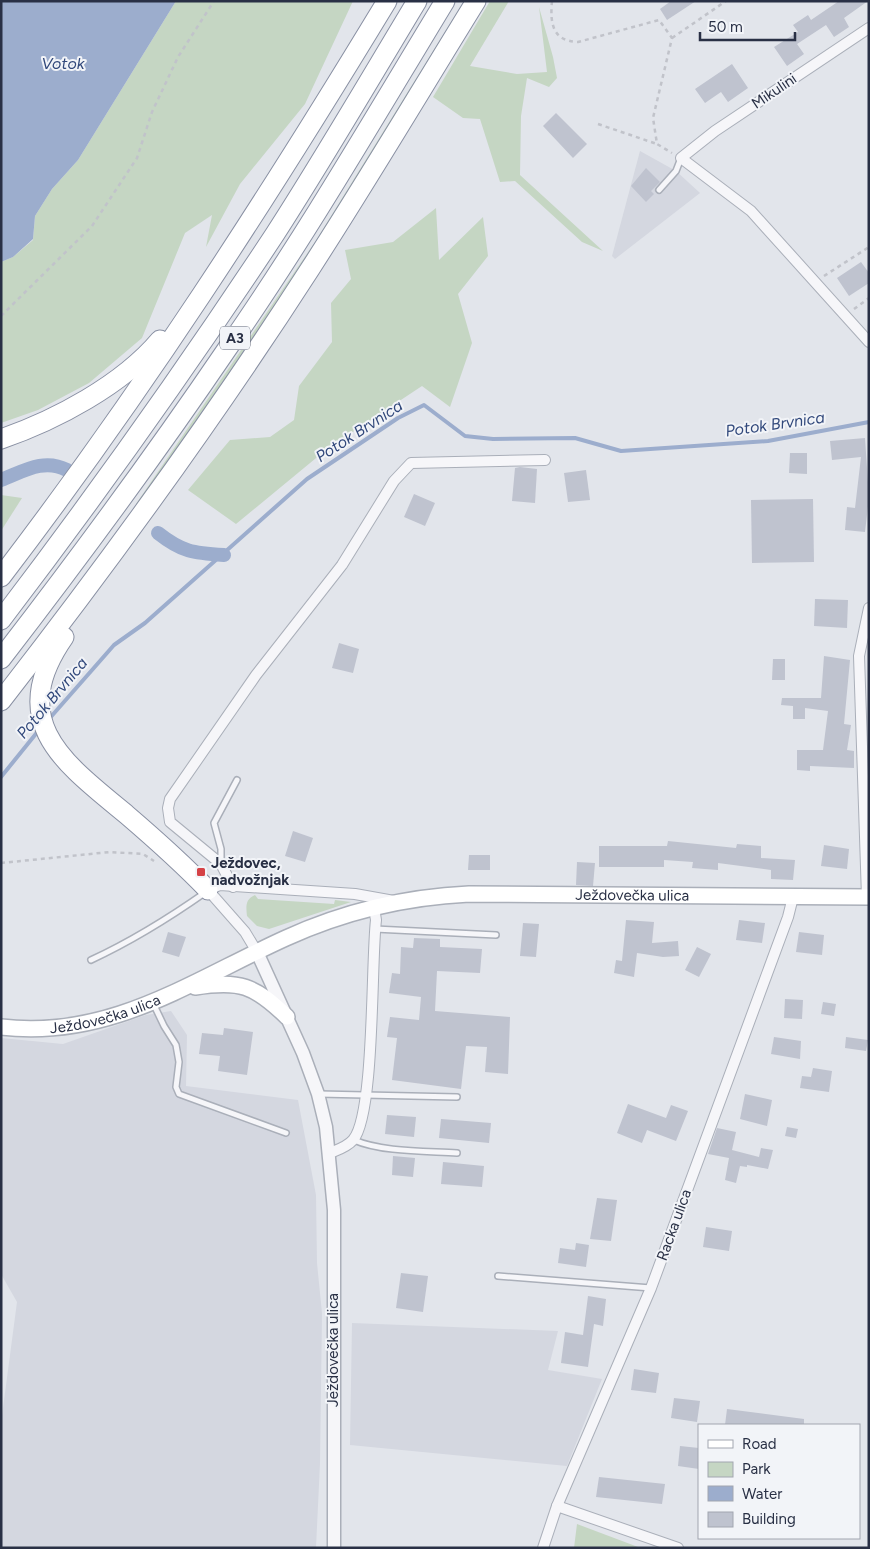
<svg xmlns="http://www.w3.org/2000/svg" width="870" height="1549" viewBox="0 0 870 1549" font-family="Figtree,sans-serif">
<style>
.built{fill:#d4d7e0}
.green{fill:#c5d6c3}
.water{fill:#9cadcd}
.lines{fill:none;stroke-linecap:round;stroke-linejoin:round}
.stream{stroke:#9cadcd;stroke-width:4}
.canal{stroke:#9cadcd;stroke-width:14}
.building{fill:#bfc3cf}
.service-casing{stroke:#aaafb9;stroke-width:8}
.minor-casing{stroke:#aaafb9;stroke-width:12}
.tertiary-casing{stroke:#aaafb9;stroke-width:15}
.secondary-casing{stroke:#aaafb9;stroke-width:18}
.motorway-casing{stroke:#8990a3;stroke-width:21}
.path{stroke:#c1c3ca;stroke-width:2.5;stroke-dasharray:4 4;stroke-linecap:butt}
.service{stroke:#f6f6f9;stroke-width:5}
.minor{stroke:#f6f6f9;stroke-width:10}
.tertiary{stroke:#f6f6f9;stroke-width:12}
.secondary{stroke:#fff;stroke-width:15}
.motorway{stroke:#fff;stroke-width:19}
.poi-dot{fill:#d54246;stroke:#f2f4f8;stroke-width:2}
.labels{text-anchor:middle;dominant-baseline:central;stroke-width:4;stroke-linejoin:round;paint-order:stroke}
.shield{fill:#f2f4f8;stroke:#656b7b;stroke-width:1}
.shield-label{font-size:14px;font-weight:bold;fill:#293045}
.street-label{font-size:15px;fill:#293045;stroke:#f2f4f8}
.poi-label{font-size:15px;font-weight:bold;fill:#293045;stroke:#f2f4f8;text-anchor:start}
.water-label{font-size:16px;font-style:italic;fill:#31487b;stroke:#f2f4f8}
</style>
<rect width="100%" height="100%" fill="#e2e5eb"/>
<!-- built -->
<g class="built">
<path d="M640 151 676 171 700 193 615 259 612 256Z"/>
<path d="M171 1011 187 1035 186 1086 298 1100 316 1195 317 1263 322 1313 320 1463 316 1548H1V1423L17 1302 1 1274V1038L63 1044 146 1015Z"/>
<path d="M352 1323 558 1331 548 1370 602 1379 567 1466 350 1445Z"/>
</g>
<!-- green -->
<g class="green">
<path d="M176 1H353L305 104 240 184 206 247 212 215 185 233 142 338 89 383 38 410 1 423V262L13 257 33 240 35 216 52 189 78 160Z"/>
<path d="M464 1H468C363 173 255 342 139 506L136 504 315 242Z"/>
<path d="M490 1H509L470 66 517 74 547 72 539 7 553 57 557 78 549 87 527 78 521 116 520 175 603 251 582 242 515 181 500 182 480 119 463 118 433 97Z"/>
<path d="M436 208 439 260 483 217 488 256 458 294 472 343 450 407 422 386 327 449 236 524 188 490 230 440 270 437 294 420 299 386 332 342 331 303 351 279 345 250 393 242Z"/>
<path d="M1 495 22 498 1 531Z"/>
<path d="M255 895 258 899 334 904 335 900 351 902 269 929 257 926 247 916C246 907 245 899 255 895Z"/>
<path d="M577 1524 638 1547V1548H574Z"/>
</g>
<!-- water -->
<path class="water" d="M1 1H176L78 160 52 189 35 216 33 239 13 257 1 262Z"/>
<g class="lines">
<!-- stream -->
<g class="stream">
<path d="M49 719 114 645 145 623 307 479 398 418 424 405 465 436 493 439 575 438 621 451 768 441 869 422"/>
<path d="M1 777 39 730"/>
</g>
<!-- canal -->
<g class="canal">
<path d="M1 480C24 471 44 458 67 470"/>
<path d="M158 533C182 552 193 553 224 555"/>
</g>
</g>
<!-- building -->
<g class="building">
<path d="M671 1H696L667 20 660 9Z"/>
<path d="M839 1H868L844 18 849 27 834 37 826 25 797 44 804 54 787 66 774 47 798 32 793 25 808 15 811 20Z"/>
<path d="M732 64 748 88 728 102 721 92 705 103 695 89Z"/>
<path d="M556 113 587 144 573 158 543 126Z"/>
<path d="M646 168 660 182 651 191 654 194 646 202 631 186Z"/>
<path d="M861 262 869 273V283L849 296 837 278Z"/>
<path d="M865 438 869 498 865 532 845 530 847 507 855 508 861 457 832 460 830 441Z"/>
<path d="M790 453H807V474L789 473Z"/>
<path d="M520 467 537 469 535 503 512 501 515 468Z"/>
<path d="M586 470 590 500 568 502 564 473Z"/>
<path d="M414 494 435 503 425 526 404 517Z"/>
<path d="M813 499 814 562 752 563 751 500Z"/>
<path d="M815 599 848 600 847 628 814 626Z"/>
<path d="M339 643 359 649 353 673 332 668Z"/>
<path d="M824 656 850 660 844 724 851 725 847 750 854 751V768L810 766V771L797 770V750H823L828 711 805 708V719H793V706L781 705 782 698H821Z"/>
<path d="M773 659H785V680H772Z"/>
<path d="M293 831 313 838 305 862 285 856Z"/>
<path d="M668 841 736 848 737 844 761 846V858L795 860 793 880 771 879V870L718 863V870L692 868 693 862 664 860V867H599V846H667Z"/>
<path d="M824 845 849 849 847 869 821 866Z"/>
<path d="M469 855H490V870H468Z"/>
<path d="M577 862 595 863 593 886 576 885Z"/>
<path d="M626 920 654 922 652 943 678 941 679 956 663 957 637 953 634 977 614 973 616 960 622 961Z"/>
<path d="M739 920 765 923 762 943 736 940Z"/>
<path d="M523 923 539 924 536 957 520 956Z"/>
<path d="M168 932 186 937 179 957 162 952Z"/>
<path d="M799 932 824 935 822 955 796 952Z"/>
<path d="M414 938 440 939V947L482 949 480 973 437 971 435 1011 510 1017 508 1074 485 1072 487 1047 466 1046 461 1089 392 1080 397 1038 387 1037 390 1017 419 1020 421 997 389 993 392 973 400 974 401 947 413 948Z"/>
<path d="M697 947 711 954 699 977 685 970Z"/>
<path d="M785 999 803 1000 802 1019 784 1018Z"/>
<path d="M823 1002 836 1004 834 1016 821 1014Z"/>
<path d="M224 1028 253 1032 247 1075 218 1071 220 1056 199 1054 202 1033 223 1035Z"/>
<path d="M774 1037 801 1041 800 1059 771 1054Z"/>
<path d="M846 1037 868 1040 866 1051 845 1048Z"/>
<path d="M813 1068 832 1071 829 1092 800 1088 802 1076 811 1077Z"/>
<path d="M745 1094 772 1100 767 1126 740 1119Z"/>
<path d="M628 1104 666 1118 671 1105 688 1111 676 1141 647 1130 642 1143 617 1133Z"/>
<path d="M387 1115 416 1117 414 1137 385 1134Z"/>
<path d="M441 1119 491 1123 489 1143 439 1138Z"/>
<path d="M787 1127 798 1129 796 1138 785 1136Z"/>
<path d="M717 1128 736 1132 732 1150 759 1157 761 1148 773 1150 768 1169 747 1165V1167L740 1166 736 1183 725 1180 729 1158 708 1154Z"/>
<path d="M393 1156 415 1158 413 1177 392 1175Z"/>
<path d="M443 1162 484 1166 482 1187 441 1184Z"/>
<path d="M597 1198 617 1200 611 1241 590 1239Z"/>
<path d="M706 1227 732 1231 729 1251 703 1247Z"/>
<path d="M576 1243 589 1245 586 1267 558 1263 560 1248 575 1250Z"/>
<path d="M401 1273 428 1276 423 1312 396 1308Z"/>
<path d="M588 1296 606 1299 603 1326 594 1324 588 1367 561 1363 565 1332 583 1335Z"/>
<path d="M634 1369 659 1373 656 1393 631 1390Z"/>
<path d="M674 1398 700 1401 697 1422 671 1418Z"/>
<path d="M727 1409 804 1419V1425H725Z"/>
<path d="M680 1446 699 1448V1469L678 1466Z"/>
<path d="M599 1477 665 1484 662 1504 596 1497Z"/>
</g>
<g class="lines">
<!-- service casing -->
<g class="service-casing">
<g id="service">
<path d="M659 190 676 171 681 158"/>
<path d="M221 863V849L214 823 237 780"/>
<path d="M375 929 496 935"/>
<path d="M91 960C132 941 169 918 206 892"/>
<path d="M153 1003 164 1026 176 1045 179 1062 176 1087 179 1094 286 1133"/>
<path d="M319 1094 457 1097"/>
<path d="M354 1140C381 1152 427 1151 457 1153"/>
<path d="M498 1276 651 1288"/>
</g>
</g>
<!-- minor casing -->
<g class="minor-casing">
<g id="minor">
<path d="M869 28 715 131 681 158 751 211 869 342"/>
<path d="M233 887 221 864 170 822 168 808 170 799 256 675 342 565 394 481 411 463 545 460"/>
<path d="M867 897 859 656 869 608"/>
<path d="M257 952 245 932 208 890 220 885 355 894 394 901"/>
<path d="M330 1153C337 1150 347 1147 353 1140 375 1115 371 961 376 920L374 908"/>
<path d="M557 1506 678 1548"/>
<path d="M543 1548 557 1506 651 1288 788 917 793 897"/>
</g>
</g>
<!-- tertiary casing -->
<g class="tertiary-casing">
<path id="tertiary" d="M257 952 303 1053 318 1094 326 1127 334 1210V1548"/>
</g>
<!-- secondary casing -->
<g class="secondary-casing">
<g id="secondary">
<path d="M195 987C240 980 254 985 287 1017"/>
<path id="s1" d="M1 1027C110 1040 191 981 286 938 343 912 406 897 469 894L869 897"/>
</g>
</g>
<!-- motorway casing -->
<g class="motorway-casing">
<g id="motorway">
<path d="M1 439C56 420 122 385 160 340"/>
<path d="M1 577C142 393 267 199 387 1"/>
<path d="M1 620C97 494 188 366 275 234 324 158 370 79 417 1"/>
<path d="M64 637C5 722 64 763 127 815 155 839 182 863 208 890"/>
<path d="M1 659C79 558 155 455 227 349 305 237 374 118 445 1"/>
<path d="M1 701C110 561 214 418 310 269 367 181 421 90 476 1"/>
</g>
</g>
<!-- path -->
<g class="path">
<path d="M552 1C550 23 552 41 578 42L659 20 672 38 653 118 657 144 672 153"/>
<path d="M672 38 726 1"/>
<path d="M598 124 657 144"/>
<path d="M824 276 869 247"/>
<path d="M854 309 869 298"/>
<path d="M1 316 92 226 137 158 152 112 178 57 214 1"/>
<path d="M1 863 110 852 143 854 154 861"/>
</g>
<!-- service -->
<use href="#service" class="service"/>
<!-- minor -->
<use href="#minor" class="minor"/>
<!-- tertiary -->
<use href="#tertiary" class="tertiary"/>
<!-- secondary -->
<use href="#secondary" class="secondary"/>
<!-- motorway -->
<use href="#motorway" class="motorway"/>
</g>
<!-- markers -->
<rect class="poi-dot" x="196" y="867" width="10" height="10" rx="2.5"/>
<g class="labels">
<!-- shield labels -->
<rect class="shield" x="220" y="326.5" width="30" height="23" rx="4"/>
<g class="shield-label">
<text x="235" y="338">A3</text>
</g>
<!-- street labels -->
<g class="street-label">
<text transform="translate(774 91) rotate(-34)">Mikulini</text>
<text stroke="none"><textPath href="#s1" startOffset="656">Ježdovečka ulica</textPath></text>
<text stroke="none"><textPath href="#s1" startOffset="106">Ježdovečka ulica</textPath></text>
<text transform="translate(674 1225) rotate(-70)">Racka ulica</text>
<text transform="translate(333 1350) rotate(-90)">Ježdovečka ulica</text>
</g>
<!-- poi labels -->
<g class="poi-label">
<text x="211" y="863">Ježdovec,<tspan x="211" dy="17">nadvožnjak</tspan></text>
</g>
<!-- water labels -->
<g class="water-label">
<text x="63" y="63">Votok</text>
<text transform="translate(775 424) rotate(-8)">Potok Brvnica</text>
<text transform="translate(359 431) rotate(-33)">Potok Brvnica</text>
<text transform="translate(52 698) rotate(-50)">Potok Brvnica</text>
</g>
</g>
<!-- border -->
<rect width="870" height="1549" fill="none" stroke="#293045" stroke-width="5"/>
<!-- legend -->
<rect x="698" y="1424" width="162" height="115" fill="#f2f4f8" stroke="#a2a6b0"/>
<rect x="708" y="1440" width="25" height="8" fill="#ffffff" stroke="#a2a6b0"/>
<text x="742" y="1449" font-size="15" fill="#293045">Road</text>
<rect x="708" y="1462" width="25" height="15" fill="#c5d6c3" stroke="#a2a6b0"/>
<text x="742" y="1474" font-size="15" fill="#293045">Park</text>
<rect x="708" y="1486" width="25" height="15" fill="#9cadcd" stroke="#a2a6b0"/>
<text x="742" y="1499" font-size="15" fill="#293045">Water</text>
<rect x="708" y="1512" width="25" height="15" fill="#bfc3cf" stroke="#a2a6b0"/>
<text x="742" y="1524" font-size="15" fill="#293045">Building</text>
<!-- scale -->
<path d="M700 32v8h95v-8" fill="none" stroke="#293045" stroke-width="2.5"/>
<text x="708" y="32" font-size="15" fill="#293045" stroke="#f2f4f8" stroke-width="4" paint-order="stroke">50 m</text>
</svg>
